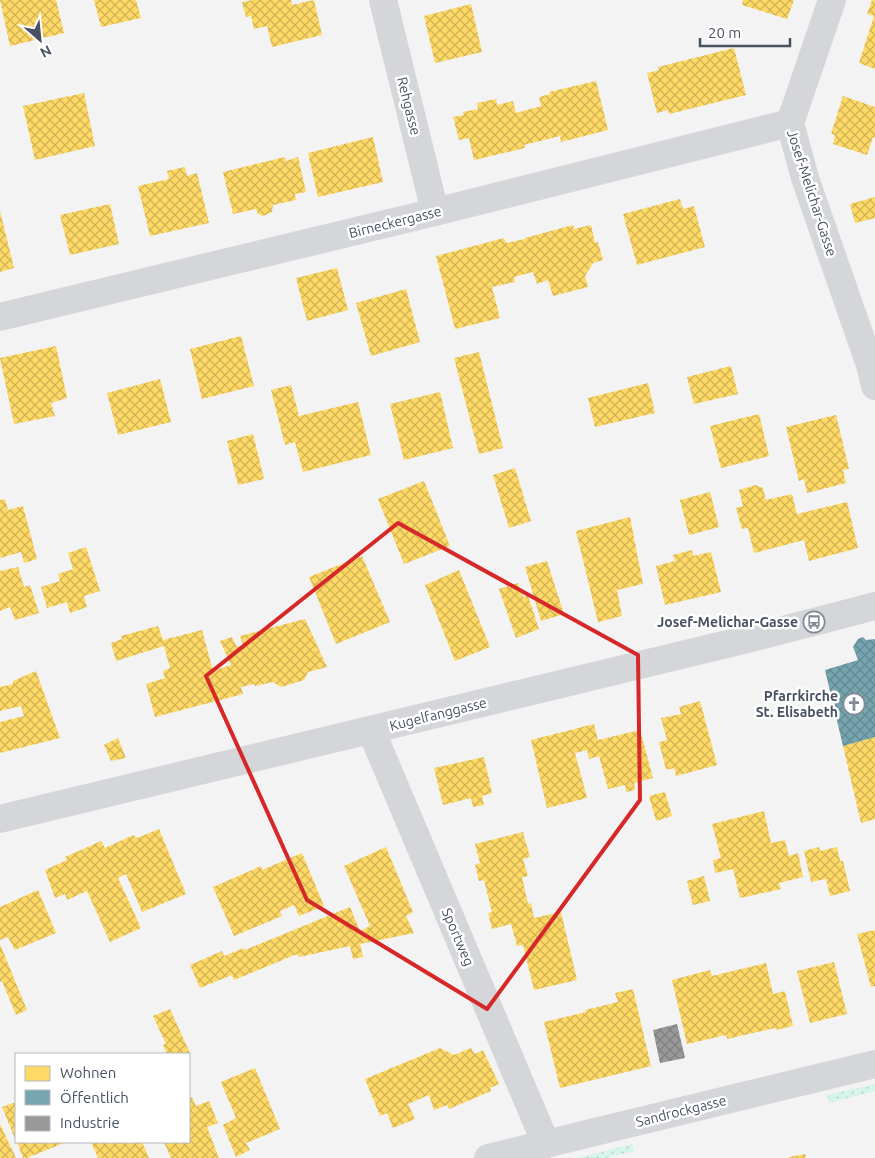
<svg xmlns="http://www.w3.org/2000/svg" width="875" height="1158" viewBox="0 0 875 1158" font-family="Ubuntu,sans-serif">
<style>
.green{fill:url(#green-dots)}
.homes{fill:url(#homes-cross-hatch)}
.public{fill:url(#public-cross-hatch)}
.industry{fill:url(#industry-cross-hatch)}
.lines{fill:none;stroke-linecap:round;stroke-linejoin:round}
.minor{stroke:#d5d6da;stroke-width:28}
.marked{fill:none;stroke:#d62828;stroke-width:4;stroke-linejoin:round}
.labels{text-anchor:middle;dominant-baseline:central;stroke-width:5;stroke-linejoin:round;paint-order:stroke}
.street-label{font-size:14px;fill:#485062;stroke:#fff}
.poi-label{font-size:14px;font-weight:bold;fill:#485062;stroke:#fff;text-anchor:end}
</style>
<defs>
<pattern id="green-dots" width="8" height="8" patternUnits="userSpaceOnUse" patternTransform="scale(1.25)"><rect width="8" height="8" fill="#d7f4e8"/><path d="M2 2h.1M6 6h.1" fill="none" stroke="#bad3ca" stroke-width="1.8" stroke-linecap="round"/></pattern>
<pattern id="homes-cross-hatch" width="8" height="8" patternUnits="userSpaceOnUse" patternTransform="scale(1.25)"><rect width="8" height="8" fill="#ffd966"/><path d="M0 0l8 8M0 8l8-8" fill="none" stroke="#d0b257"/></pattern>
<pattern id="public-cross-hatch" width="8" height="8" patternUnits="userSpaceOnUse" patternTransform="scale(1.25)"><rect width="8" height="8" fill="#76a5af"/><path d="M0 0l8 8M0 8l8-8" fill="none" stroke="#638992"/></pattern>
<pattern id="industry-cross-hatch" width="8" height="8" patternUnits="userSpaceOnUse" patternTransform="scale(1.25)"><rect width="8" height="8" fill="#999"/><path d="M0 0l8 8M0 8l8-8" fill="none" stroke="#7f7f80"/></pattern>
</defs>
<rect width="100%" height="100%" fill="#f4f3f3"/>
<!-- green -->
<g class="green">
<path d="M875 1084V1091L829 1103 827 1095Z"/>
<path d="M632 1144 634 1151 606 1158H578Z"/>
</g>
<!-- homes -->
<g class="homes">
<path d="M0 0H56L64 33 10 46Z"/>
<path d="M94 0H136L141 18 101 27Z"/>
<path d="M253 0H291L292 5 314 0 322 35 272 47 267 26 254 29 251 16 246 17 242 2Z"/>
<path d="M743 0H794L787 19 742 5Z"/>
<path d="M872 0H875V69L859 63 874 16 867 14Z"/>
<path d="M471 4 482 52 435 63 424 16Z"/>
<path d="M734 48 746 95 669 114 668 110 657 113 647 73 659 70 658 67Z"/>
<path d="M596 81 608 130 561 142 560 136 524 145 525 148 474 160 469 138 459 140 453 117 464 115 463 112 478 109 477 103 496 99 497 105 513 101 516 113 541 106 539 97 550 94 549 92Z"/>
<path d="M84 93 95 146 35 160 23 106Z"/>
<path d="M843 96 875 107V138L873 137 867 155 833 144 835 135 831 134Z"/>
<path d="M373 137 383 182 318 197 308 153Z"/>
<path d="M285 157 286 161 298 157 306 192 295 194 296 200 273 205 272 212 263 216 258 214 256 209 233 214 223 172Z"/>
<path d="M185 167 187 176 197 173 209 223 150 236 138 186 169 179 167 171Z"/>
<path d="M875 197V218L855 223 850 204Z"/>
<path d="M680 199 683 209 694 206 705 247 637 265 623 214Z"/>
<path d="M110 204 119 244 70 255 60 215Z"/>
<path d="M0 211 14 268 0 272Z"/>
<path d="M573 225 574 229 591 225 595 243 598 242 603 260 593 263 585 276 588 287 553 296 548 280 537 284 533 272 514 277 515 282 492 287 500 318 455 329 436 256 504 238 506 243 525 239V238Z"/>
<path d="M337 268 348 310 307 321 296 278Z"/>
<path d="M406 289 420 342 371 356 356 303Z"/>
<path d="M241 336 254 386 202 399 190 349Z"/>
<path d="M56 346 67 398 51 403 55 416 14 424 0 358Z"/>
<path d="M479 352 503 448 479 454 454 358Z"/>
<path d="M731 366 738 394 694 404 687 377Z"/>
<path d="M160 379 171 422 118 435 107 393Z"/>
<path d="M648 383 655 413 595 427 588 398Z"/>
<path d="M291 385 299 416 358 402 371 455 303 472 295 442 285 445 271 390Z"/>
<path d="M440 392 453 448 404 460 390 404Z"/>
<path d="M759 414 769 456 721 468 710 426Z"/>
<path d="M836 415 849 469 843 470 846 483 807 493 804 479 799 481 786 427Z"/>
<path d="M253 434 264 479 238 485 227 441Z"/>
<path d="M515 468 531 521 509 528 493 475Z"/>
<path d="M424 481 450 546 404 564 378 499Z"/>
<path d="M756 485 763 488 766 500 792 494 797 514 847 502 858 548 809 561 804 540 754 553 748 528 742 529 736 508 743 506 739 490Z"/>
<path d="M710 492 719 527 689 535 680 500Z"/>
<path d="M5 499 8 510 23 506 37 559 24 563 21 552 0 558V500Z"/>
<path d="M630 517 643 584 617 590 622 616 598 622 576 531Z"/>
<path d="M86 547 100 591 84 596 87 607 70 613 67 602 47 608 41 587 60 581 58 574 73 569 68 553Z"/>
<path d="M692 550 693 556 711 552 721 592 665 605 656 566 675 561 673 555Z"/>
<path d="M362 556 390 622 336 644 309 577Z"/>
<path d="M547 561 564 614 541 621 525 567Z"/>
<path d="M18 567 24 587 30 585 39 613 15 620 10 607 0 611V571Z"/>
<path d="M459 570 490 647 455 661 425 585Z"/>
<path d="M518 583 523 597 528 596 539 629 516 638 499 589Z"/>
<path d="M305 619 327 667 308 672 304 680 281 687 273 682 255 686 254 684 241 687 243 694 155 717 146 684 165 678 163 671 170 668 164 646 116 661 111 643 122 639 121 636 158 626 163 640 202 630 213 671 231 665 220 641 232 637 237 647 243 645 240 636Z"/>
<path d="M36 671 60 738 0 753V722L24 716 21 706 0 711V687L13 684V681Z"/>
<path d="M700 701 717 765 676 776 674 768 666 770 659 742 667 740 661 718 681 714 679 707Z"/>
<path d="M594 724 598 740 640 730 653 778 634 783 635 790 626 792 625 785 608 789 599 756 589 759 587 750 575 753 587 798 547 808 531 740Z"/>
<path d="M875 737V819L861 823 843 746Z"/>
<path d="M118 738 126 758 111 761 104 745Z"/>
<path d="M484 757 492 793 482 796 484 805 473 807 471 798 443 805 434 768Z"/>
<path d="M665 792 672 816 656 821 649 796Z"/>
<path d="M764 811 771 843 785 840 789 856 798 853 803 877 779 883 781 889 740 898 733 869 715 873 713 860 721 858 712 824Z"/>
<path d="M159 829 186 894 142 912 126 874 118 878 141 928 110 942 87 891 67 900 65 894 55 898 45 870 67 860 65 857 101 841 105 848 133 835 137 838Z"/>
<path d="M523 832 530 857 523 859 528 876 522 877 528 904 531 903 534 918 561 912 577 980 534 990 523 945 517 946 511 924 492 929 488 913 492 912 484 880 479 881 475 865 480 863 475 844Z"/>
<path d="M386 847 413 912 406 916 414 933 360 944 363 957 353 959 350 946 299 957 297 954 234 980 232 975 200 988 190 965 222 951 224 956 244 948 245 950 350 907 360 931 370 926 344 866Z"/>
<path d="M819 847 820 851 837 847 840 861H843L850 891 830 896 826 879 811 882 804 851Z"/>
<path d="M302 853 324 906 299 916 294 905 280 911 282 916 234 936 213 887 261 866 262 870Z"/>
<path d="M704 876 710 901 693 905 687 881Z"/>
<path d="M38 890 56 933 15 950 8 937 0 940V907Z"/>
<path d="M875 930V986L871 987 857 934Z"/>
<path d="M0 944 27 1010 16 1015 2 981 0 982Z"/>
<path d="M834 962 847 1014 810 1023 797 971Z"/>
<path d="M766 963 773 994 785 991 793 1026 776 1030 775 1028 727 1039 726 1035 687 1044 672 980 710 970 712 976Z"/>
<path d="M633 989 651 1066 560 1088 544 1022 586 1012 585 1010 618 1002 615 993Z"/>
<path d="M170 1009 190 1053 187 1054H167L163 1045 166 1044 153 1016Z"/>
<path d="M440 1048 454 1055 471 1048 475 1054 483 1050 499 1084 490 1088 491 1091 449 1109 447 1105 434 1110 429 1095 408 1104 415 1119 393 1128 387 1113 380 1116 365 1079Z"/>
<path d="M255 1068 280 1129 246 1143 250 1150 236 1157 223 1125 236 1118 221 1082Z"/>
<path d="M192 1097 196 1106 209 1101 218 1123 207 1127 219 1158H171L164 1142H189V1098Z"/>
<path d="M16 1102V1141L2 1107Z"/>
<path d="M0 1124 16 1158H0Z"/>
<path d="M17 1142H66L27 1158H23Z"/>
<path d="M91 1142H142L149 1158H98Z"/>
<path d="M805 1154 806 1158H789V1157Z"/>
</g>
<!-- public -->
<path class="public" d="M863 637 866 640 875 639V737L843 746 825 670 858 660 853 647 858 639Z"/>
<!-- industry -->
<path class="industry" d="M677 1024 685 1058 660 1063 653 1030Z"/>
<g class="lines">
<!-- minor -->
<g class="minor">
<path d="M383 0 435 212"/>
<path d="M832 0 790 123 805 178 871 368 875 386"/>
<path d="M0 317 435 212 790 123"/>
<path d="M371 730 546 1144"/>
<path d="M0 819 752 638 875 606"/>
<path d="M488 1158 875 1064"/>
</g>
</g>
<!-- marked area -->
<path class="marked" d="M398 523 638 655 640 800 487 1009 307 900 206 676Z"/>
<!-- icons -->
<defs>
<g id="bus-ring" transform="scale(1.125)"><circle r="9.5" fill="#fff" stroke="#848995" stroke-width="1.5"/><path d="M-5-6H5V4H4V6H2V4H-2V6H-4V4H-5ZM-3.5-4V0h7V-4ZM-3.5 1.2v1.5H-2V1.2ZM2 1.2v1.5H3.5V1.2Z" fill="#848995"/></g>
<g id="church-ring" transform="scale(1.125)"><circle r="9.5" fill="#fff" stroke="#848995" stroke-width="1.5"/><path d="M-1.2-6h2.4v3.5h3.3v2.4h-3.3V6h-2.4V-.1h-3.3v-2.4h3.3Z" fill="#848995"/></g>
</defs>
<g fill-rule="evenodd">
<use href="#bus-ring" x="814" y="622"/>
<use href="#church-ring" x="854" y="704"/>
</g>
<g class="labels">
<!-- street labels -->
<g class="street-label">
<text transform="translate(409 106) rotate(76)">Rehgasse</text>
<text transform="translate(812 193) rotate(72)">Josef-Melichar-Gasse</text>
<text transform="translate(395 222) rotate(-14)">Birneckergasse</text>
<text transform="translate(438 714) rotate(-14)">Kugelfanggasse</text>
<text transform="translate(458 937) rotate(67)">Sportweg</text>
<text transform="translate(681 1111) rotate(-14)">Sandrockgasse</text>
</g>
<!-- poi labels -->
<g class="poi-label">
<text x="798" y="622">Josef-Melichar-Gasse</text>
<text x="838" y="696">Pfarrkirche<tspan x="838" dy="16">St. Elisabeth</tspan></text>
</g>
</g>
<!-- legend -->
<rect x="15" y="1053" width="175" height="90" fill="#ffffff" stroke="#b6b9c0"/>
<rect x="25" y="1066" width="25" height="15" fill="#ffd966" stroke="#b6b9c0"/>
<text x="60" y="1078" font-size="15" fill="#485062">Wohnen</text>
<rect x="25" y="1090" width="25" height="15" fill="#76a5af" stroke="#b6b9c0"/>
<text x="60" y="1103" font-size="15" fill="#485062">Öffentlich</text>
<rect x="25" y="1116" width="25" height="15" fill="#999999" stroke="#b6b9c0"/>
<text x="60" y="1128" font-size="15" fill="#485062">Industrie</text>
<!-- north arrow -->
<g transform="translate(40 40) rotate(153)" stroke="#ffffff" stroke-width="4" paint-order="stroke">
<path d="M0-4L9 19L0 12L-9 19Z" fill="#485062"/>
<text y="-8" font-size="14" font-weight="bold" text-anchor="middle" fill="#485062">N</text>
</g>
<!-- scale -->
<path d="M700 38v8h90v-8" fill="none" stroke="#485062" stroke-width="2.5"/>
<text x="708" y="38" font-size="15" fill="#485062" stroke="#ffffff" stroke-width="4" paint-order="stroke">20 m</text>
</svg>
